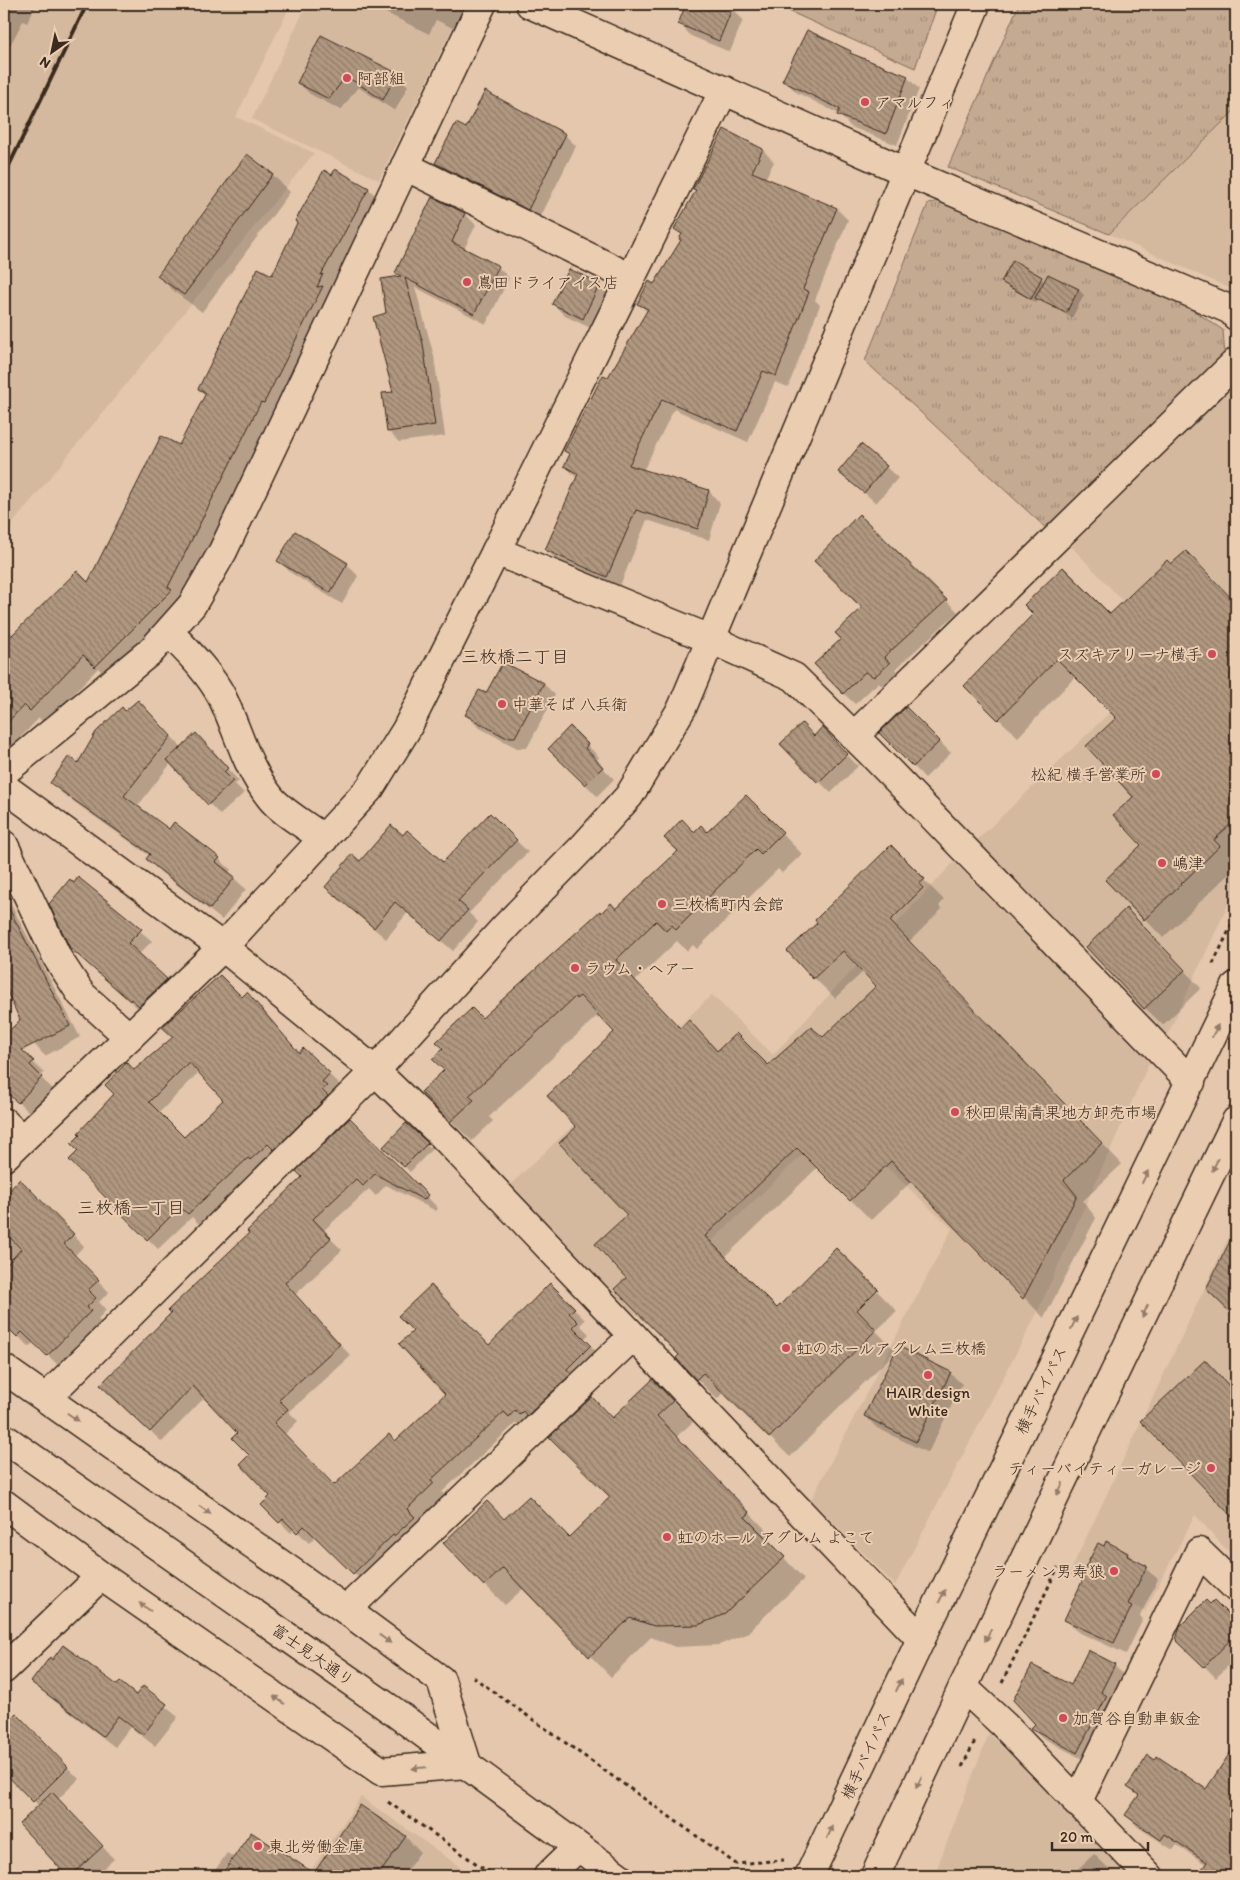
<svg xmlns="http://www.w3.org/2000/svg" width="1240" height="1880" viewBox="0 0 1240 1880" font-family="Itim,'Klee One',sans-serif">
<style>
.built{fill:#d4b99f}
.grass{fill:url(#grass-tufts);stroke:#806a58}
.shadow{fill:#0003;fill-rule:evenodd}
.building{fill:url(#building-back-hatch);stroke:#3b2a1e;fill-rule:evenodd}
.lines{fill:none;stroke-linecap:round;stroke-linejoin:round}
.minor-casing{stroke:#3b2a1e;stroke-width:31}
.tertiary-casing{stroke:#3b2a1e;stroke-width:31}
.trunk-casing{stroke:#3b2a1e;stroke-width:31}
.path{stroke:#3b2a1e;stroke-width:3;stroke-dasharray:4 4;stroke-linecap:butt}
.minor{stroke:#ebceb2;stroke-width:28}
.tertiary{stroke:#ebceb2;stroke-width:28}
.trunk{stroke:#ebceb2;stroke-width:28}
.rail{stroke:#3b2a1e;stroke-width:4}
.oneway{fill:#937c68}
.poi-dot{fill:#d1495b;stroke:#ebceb2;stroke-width:2}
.labels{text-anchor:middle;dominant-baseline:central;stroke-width:4;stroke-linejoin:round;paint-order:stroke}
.poi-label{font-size:16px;fill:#3b2a1e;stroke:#ebceb2;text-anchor:start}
.street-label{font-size:16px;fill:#3b2a1e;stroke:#ebceb2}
.neighbourhood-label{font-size:18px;fill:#3b2a1e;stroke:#ebceb2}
</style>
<defs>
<pattern id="grass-tufts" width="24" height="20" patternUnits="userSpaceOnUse" patternTransform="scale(1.25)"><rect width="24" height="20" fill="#c5aa92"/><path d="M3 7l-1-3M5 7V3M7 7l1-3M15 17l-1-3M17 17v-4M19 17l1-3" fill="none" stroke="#a18b77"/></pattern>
<pattern id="building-back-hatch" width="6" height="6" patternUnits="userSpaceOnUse" patternTransform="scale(1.25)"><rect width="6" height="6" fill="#b09780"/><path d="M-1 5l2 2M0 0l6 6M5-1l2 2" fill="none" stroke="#907b68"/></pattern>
</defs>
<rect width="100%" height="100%" fill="#e4c7ac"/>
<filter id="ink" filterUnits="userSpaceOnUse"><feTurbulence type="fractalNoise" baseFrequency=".02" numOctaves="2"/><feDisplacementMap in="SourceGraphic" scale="10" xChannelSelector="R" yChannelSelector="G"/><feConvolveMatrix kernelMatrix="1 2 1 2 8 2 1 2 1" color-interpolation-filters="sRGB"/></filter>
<g filter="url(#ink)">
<!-- built -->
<g class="built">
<path d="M4 4H291L236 117 314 153 4 534Z"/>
<path d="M307 4H464L379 180 252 119Z"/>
<path d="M1236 109V295L1229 288 1109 234Z"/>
<path d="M1236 382V888L1165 1040 975 842 1172 653 1071 546Z"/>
<path d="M954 862 1150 1061 1036 1315 895 1585 811 1500 952 1229 838 1121 633 1316 509 1186 712 995 773 1055Z"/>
<path d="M1236 1222V1560L1195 1515 1145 1611 1069 1574Z"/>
<path d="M989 1733 1129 1876H934Z"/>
<path d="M361 1797 473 1876H307Z"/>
</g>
<!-- grass -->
<g class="grass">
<path d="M773 4H938L915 68Z"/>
<path d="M1019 4H1236V109L1109 234 948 167Z"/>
<path d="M938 201 1185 305 1223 330 1225 358 1047 529 865 361 928 204Z"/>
</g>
<!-- shadow -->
<g class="shadow">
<path d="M4 4H37L27 23 23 21 4 57Z"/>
<path d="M383 4H469L457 30 436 20 429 34 386 13 381 7Z"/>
<path d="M688 4H720L732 8 743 20 730 52 691 36 680 24Z"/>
<path d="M808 32 873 64 907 77 919 89 897 145 851 127 839 114 796 92 784 80Z"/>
<path d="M321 37 396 74 408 86 395 111 358 87 341 110 310 94 298 82Z"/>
<path d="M466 129 565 135 576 146 539 220 447 174 436 163Z"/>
<path d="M724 131 763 150 774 162 765 179 837 209 848 220 815 300 820 305 788 387 775 382 748 442 674 409 643 471 709 491 720 503 709 540 647 520 619 588 558 561 546 550 577 478 565 466 571 456 565 450 647 312 639 303 655 286 683 240V236L676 229 697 190Z"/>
<path d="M247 156 273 175 290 192 202 312 176 293 158 276Z"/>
<path d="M335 171 369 189 383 204 337 302 182 602 110 680 98 668 45 724 39 718 5 754 4 626 14 635 89 584 180 447 206 396 199 389 272 276Z"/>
<path d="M432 198 465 214 476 225 464 249 498 267 509 278 486 324 415 287 434 356 445 436 399 442 388 431 395 393 388 314 401 277 396 272Z"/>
<path d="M1236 248V264L1228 255Z"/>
<path d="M1014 262 1045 282 1079 290 1084 295 1072 318 1039 299 1036 303 1008 287 1003 282Z"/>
<path d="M570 270 599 285 611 296 595 330 565 316 553 304Z"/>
<path d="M886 467 898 478 876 503 839 471Z"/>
<path d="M859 516 958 612 895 669 901 675 886 688 878 683 855 704 843 693 842 640 864 608Z"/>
<path d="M279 561 347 564 358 576 342 604 291 573Z"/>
<path d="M1172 566 1205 571 1236 604V855L1232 860 1236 867 1163 938 1145 919 1143 845 1117 718 1076 676 1018 737 984 705 1110 616Z"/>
<path d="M515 668 544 684 555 695 527 748H517L478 727 467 715Z"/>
<path d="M906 708 951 753 925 778 881 733Z"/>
<path d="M126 713H150L182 748 207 747 239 781 235 784 244 793 220 815 171 763 137 807 169 831 174 824 219 859 231 870 228 873 246 889 222 920 159 871 147 859 150 856 63 794 51 783 79 765Z"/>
<path d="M570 728 599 757 596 761 614 779 597 796 550 749Z"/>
<path d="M814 737 834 741 858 766 831 793 782 744Z"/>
<path d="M746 797 802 854 782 873 778 869 697 949 693 945 687 951 677 941 635 981 680 1029 689 1021 718 1051 768 1067 823 1039 878 986 864 971 835 998 814 978 819 923 891 847 944 900 939 906 942 909 909 942 1122 1164 1083 1201 1096 1218 1044 1318 912 1181 871 1220 818 1167 725 1257 777 1310 836 1250 897 1311 876 1331 896 1351 790 1457 724 1393 717 1399 697 1379 627 1278 628 1215 578 1127 616 1032 601 1016 598 1019 596 1017 489 1117 493 1121 472 1141 451 1121 445 1071 482 1020 601 915 616 910 679 851 694 833 708 834Z"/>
<path d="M490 815 528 852 469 913 478 922 453 951 408 912 386 939 326 887 360 862 443 863Z"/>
<path d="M78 879 152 941 139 954 177 990 141 1011 83 959 74 884Z"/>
<path d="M4 891 80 1037 45 1056 34 1044 4 982Z"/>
<path d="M1143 927 1201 988 1163 1025 1145 1008Z"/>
<path d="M4 1033 44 1073 40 1077 53 1089 30 1113 4 1089Z"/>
<path d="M174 1037 299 1054 303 1049 340 1085 332 1093 336 1097 199 1224 192 1217 158 1249 71 1160 80 1151 134 1072ZM199 1072 224 1100 184 1139 159 1113Z"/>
<path d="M350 1120 438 1208 436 1211 386 1185 376 1196 369 1189 323 1231 342 1250 295 1295 351 1356 289 1412 298 1421 284 1435 334 1487 395 1443 447 1394 550 1285 585 1320 580 1325 589 1334 584 1339 602 1357 521 1427 516 1423 442 1492 445 1495 417 1521 425 1529 366 1585 316 1536 309 1543 295 1529 291 1533 263 1505 272 1496 239 1433 205 1397 162 1442 113 1396 250 1233 304 1177Z"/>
<path d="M406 1125 432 1149 410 1172 385 1147Z"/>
<path d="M20 1181 84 1246 74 1256 109 1292 99 1302 106 1310 98 1319 102 1323 59 1366 34 1342 29 1347 4 1322V1197Z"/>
<path d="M1234 1236 1236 1239V1317L1208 1289Z"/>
<path d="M1205 1362 1236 1394V1519L1142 1421Z"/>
<path d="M950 1373 962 1384 928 1453 877 1428 865 1416Z"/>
<path d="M653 1381 693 1422 676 1437 770 1534 765 1538 804 1579 746 1634 719 1645 675 1647 651 1637 611 1677 524 1588 505 1605 485 1585 505 1521 570 1538 612 1498V1419Z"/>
<path d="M1128 1554 1158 1579 1140 1616 1143 1619 1126 1654 1078 1632 1066 1620Z"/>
<path d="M1214 1602 1236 1624V1658L1216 1678 1178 1639Z"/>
<path d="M53 1662 137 1696 143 1688 178 1717 155 1746 130 1727 115 1747 44 1693 32 1682Z"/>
<path d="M1114 1665 1125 1676 1088 1762 1043 1738 1032 1728 1071 1687Z"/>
<path d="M16 1715 79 1779 58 1799 114 1859 95 1876H69L20 1824 39 1806 4 1770V1727Z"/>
<path d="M1224 1765 1236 1773V1876H1199L1207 1865 1177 1845 1173 1850 1138 1827 1126 1815 1139 1797 1129 1787 1206 1791Z"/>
<path d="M361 1807 406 1837 420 1852 403 1876H211L227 1853 235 1858 314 1874Z"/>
<path d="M1094 1854 1116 1876H1070Z"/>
</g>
<!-- building -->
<g class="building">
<path d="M686 4H734L719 41 678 24Z"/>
<path d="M807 30 851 51 850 53 908 76 886 134 837 115 840 109 782 81Z"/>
<path d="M321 35 397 73 383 100 346 76 329 99 297 83Z"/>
<path d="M485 91 566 134 528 210 435 163 456 123 466 128Z"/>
<path d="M724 129 763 149 752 172 837 208 803 289 809 292 776 376 763 371 737 431 662 399 629 465 709 490 698 529 636 510 607 577 545 550 578 474 564 466 570 454 564 451 603 375 608 377 648 309 637 304 649 281 654 284 681 240 679 239 682 234 674 229 696 190 693 189Z"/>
<path d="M247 154 273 174 184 295 157 276Z"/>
<path d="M335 169 369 188 321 275 323 274 317 287 323 286 264 403 261 402 168 587 172 590 95 667 83 655 30 711 24 705 4 726V643L77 571 88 582 161 436 179 445 206 393 198 389 258 268 272 275 297 223 295 221 324 170 332 175Z"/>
<path d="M432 197 465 213 452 242 499 266 474 314 405 278 423 344 435 425 387 432 382 393 393 392 373 317 386 313 381 279 401 276 395 273Z"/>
<path d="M1013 260 1042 277 1031 299 1001 282Z"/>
<path d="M569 269 600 283 583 319 552 304Z"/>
<path d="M1048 274 1079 289 1066 313 1035 298Z"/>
<path d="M861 444 887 466 864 493 838 472Z"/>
<path d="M859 514 947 600 884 657 890 663 874 677 865 672 843 694 814 664 841 639 835 633 862 608 814 561Z"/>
<path d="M295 531 348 563 330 593 277 561Z"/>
<path d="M1186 551 1236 603V819L1214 840 1220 846 1144 920 1105 880 1141 845 1113 815 1133 797 1086 746 1116 718 1057 659 998 720 964 686 1033 614 1024 605 1063 567 1110 614 1167 560 1171 564Z"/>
<path d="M503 662 544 683 515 737H505L465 715 479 690 486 693Z"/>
<path d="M138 700 171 736 124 796 169 829 174 822 220 858 216 862 235 877 210 909 146 859 150 854 50 783 69 756 78 763 96 732 122 707 125 711Z"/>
<path d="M906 707 940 741 913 767 879 733Z"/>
<path d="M802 723 814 736 822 727 847 754 818 783 780 744Z"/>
<path d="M570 726 588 744 585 748 603 767 585 785 548 749Z"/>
<path d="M196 733 228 768 224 772 233 781 208 805 167 760Z"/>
<path d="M746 795 783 832 761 854 756 849 676 930 672 925 666 931 656 921 616 960 680 1028 689 1020 717 1051 736 1033 768 1065 811 1027 823 1037 876 986 843 951 813 979 787 951 817 923 815 920 891 845 925 879 919 884 923 888 890 921 1102 1143 1064 1180 1077 1196 1023 1299 891 1161 850 1201 797 1148 705 1236 777 1308 836 1248 878 1289 857 1310 876 1330 769 1438 703 1373 696 1380 676 1358 679 1355 614 1289 626 1278 595 1244 627 1215 559 1143 576 1127 547 1096 614 1032 580 996 576 999 575 997 469 1096 474 1100 450 1122 421 1092 444 1070 432 1059 443 1048 436 1042 472 1008 482 1018 600 911 601 913 611 903 616 909 678 851 664 838 682 819 694 832 701 825 707 832Z"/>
<path d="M490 813 517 840 458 901 468 910 441 941 395 902 374 928 325 887 352 854 360 861 391 825 403 835 407 830 443 862Z"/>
<path d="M78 877 142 929 128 943 167 979 139 1006 131 999 130 1001 70 948 49 904 70 879 74 883Z"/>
<path d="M4 899 70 1026 22 1050 34 1061 30 1065 42 1077 18 1103 4 1090V1032L6 1034 20 1020 4 985Z"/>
<path d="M1126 908 1185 970 1144 1009 1086 947Z"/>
<path d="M220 975 242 997 247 992 299 1053 303 1048 330 1073 322 1082 327 1086 322 1090 328 1096 274 1150 268 1144 250 1160 248 1158 188 1214 180 1207 147 1240 69 1160 78 1151 71 1144 80 1135 78 1133 114 1094 105 1085 127 1062 134 1070 173 1037 162 1027ZM189 1062 223 1100 184 1137 149 1102Z"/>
<path d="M350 1118 428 1195 424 1200 375 1174 363 1186 356 1179 313 1219 331 1238 285 1283 340 1344 279 1400 288 1409 274 1423 334 1485 389 1434 395 1441 445 1394 399 1344 413 1331 398 1316 431 1285 489 1345 550 1283 575 1308 569 1313 578 1322 573 1327 591 1345 567 1369 571 1374 527 1416 523 1411 519 1415 515 1410 509 1417 504 1412 431 1480 434 1483 407 1509 415 1517 394 1536 393 1535 353 1574 304 1526 297 1533 283 1519 279 1523 261 1505 270 1496 240 1464 249 1455 232 1438 237 1433 193 1386 150 1432 100 1385 171 1313 168 1310 249 1233 247 1231 302 1177 296 1171Z"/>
<path d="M406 1123 428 1143 404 1167 383 1147Z"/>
<path d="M20 1179 74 1234 64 1244 99 1280 88 1290 96 1298 87 1307 91 1311 47 1356 22 1332 17 1337 4 1324V1268L21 1249 4 1231V1196Z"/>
<path d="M1236 1229V1318L1206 1289Z"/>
<path d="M898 1346 951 1372 916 1442 864 1416Z"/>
<path d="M1205 1360 1236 1393V1521L1140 1421Z"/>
<path d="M653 1379 673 1401 657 1416 750 1513 745 1517 785 1557 725 1614 698 1625 654 1626 630 1618 589 1657 503 1568 484 1586 443 1543 487 1501 504 1519 529 1496 569 1537 610 1497 549 1437 592 1397 612 1418Z"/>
<path d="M1106 1541 1128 1553 1127 1556 1147 1566 1128 1604 1132 1606 1114 1643 1064 1620 1084 1577 1081 1576 1098 1543 1104 1546Z"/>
<path d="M1206 1600 1210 1604 1214 1600 1236 1622V1634L1204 1667 1176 1640 1180 1626Z"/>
<path d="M63 1645 117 1685 120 1682 136 1695 143 1686 167 1704 143 1735 118 1716 103 1736 31 1682 50 1657 52 1660Z"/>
<path d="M1088 1650 1115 1664 1101 1692 1107 1696 1077 1753 1031 1728 1035 1724 1013 1700 1032 1665 1071 1685Z"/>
<path d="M16 1713 68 1767 33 1802 4 1772V1725Z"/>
<path d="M1236 1744V1876H1197L1207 1862 1165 1834 1161 1840 1125 1815 1139 1795 1127 1787 1148 1755 1155 1760 1157 1756 1206 1789Z"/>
<path d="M52 1792 103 1846 71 1876H67L19 1824Z"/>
<path d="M360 1805 406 1836 378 1876H221L251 1832 314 1873Z"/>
</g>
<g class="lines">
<!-- minor casing -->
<g class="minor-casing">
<g id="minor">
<path d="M530 4 904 171 1231 310 1236 316"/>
<path d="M724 90 496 551 710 639 794 677 869 751 1191 1082"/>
<path d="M405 166 631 278"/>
<path d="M169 632C188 652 209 672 222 697 238 730 246 767 270 797 281 812 309 827 324 839"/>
<path d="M854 736 1236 362"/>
<path d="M4 772 152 650 192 605 223 551 482 4"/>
<path d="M4 787 223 947 375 1071 448 1141 921 1639"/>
<path d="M4 845 58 959 81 994 129 1037"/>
<path d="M4 1122 21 1139"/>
<path d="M4 1157 223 947 370 788 406 730 496 551"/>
<path d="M4 1369 346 1610 441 1680 467 1764 381 1771 101 1576 4 1504"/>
<path d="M46 1398 375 1071"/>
<path d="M346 1610 633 1336"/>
<path d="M4 1669 101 1576"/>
<path d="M963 1687 1004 1725 1149 1876"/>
<path d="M1077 1803 1199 1552 1236 1588"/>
<path d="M548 1876 577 1848"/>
</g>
</g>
<!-- tertiary casing -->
<g class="tertiary-casing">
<g id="tertiary">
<path d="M375 1071 506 926 584 846 629 796 682 708 976 4"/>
<path d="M4 1438 393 1711 618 1876"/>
</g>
</g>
<!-- trunk casing -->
<g class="trunk-casing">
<g id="trunk">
<path d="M809 1876 921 1639 1236 986"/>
<path d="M875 1876 963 1687 1236 1121"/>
</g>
</g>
<!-- path -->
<g class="path">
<path d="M1213 964 1236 916"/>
<path d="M473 1677 736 1864 784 1860"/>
<path d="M1002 1683 1058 1567"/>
<path d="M962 1767 976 1739"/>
<path d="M388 1802 494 1876"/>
</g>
<!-- minor -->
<use href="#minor" class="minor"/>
<!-- tertiary -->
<use href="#tertiary" class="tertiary"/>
<!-- trunk -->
<use href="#trunk" class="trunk"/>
<!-- rail -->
<path class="rail" d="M4 176 87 4"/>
</g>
<!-- one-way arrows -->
<defs><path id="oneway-solid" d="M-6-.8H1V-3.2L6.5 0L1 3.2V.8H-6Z" transform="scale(1.25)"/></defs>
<g class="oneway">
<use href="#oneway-solid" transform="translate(1215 1031) rotate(-64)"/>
<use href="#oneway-solid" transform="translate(1215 1165) rotate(115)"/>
<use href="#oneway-solid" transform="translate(1145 1177) rotate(-64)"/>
<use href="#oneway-solid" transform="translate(1145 1311) rotate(115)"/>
<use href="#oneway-solid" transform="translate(1074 1323) rotate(-64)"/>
<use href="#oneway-solid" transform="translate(73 1417) rotate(35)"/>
<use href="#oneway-solid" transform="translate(1060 1489) rotate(116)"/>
<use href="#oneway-solid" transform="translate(205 1510) rotate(35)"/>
<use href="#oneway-solid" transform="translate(942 1596) rotate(-64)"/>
<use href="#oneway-solid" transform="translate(145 1607) rotate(-145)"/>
<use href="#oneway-solid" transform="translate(988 1635) rotate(116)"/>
<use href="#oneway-solid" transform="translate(385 1639) rotate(36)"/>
<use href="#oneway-solid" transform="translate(899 1685) rotate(-65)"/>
<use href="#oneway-solid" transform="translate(279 1700) rotate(-145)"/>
<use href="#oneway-solid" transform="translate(419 1768) rotate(175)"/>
<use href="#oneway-solid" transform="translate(919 1782) rotate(115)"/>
<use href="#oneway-solid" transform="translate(830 1832) rotate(-65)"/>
</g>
</g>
<!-- markers -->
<g class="poi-dot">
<circle cx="347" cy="78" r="5"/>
<circle cx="865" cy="102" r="5"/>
<circle cx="467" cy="282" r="5"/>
<circle cx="1212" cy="654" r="5"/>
<circle cx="502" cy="704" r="5"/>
<circle cx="1156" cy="774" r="5"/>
<circle cx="1162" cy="863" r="5"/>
<circle cx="662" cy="904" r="5"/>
<circle cx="575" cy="968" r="5"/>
<circle cx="955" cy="1112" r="5"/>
<circle cx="786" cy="1348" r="5"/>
<circle cx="928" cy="1375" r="5"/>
<circle cx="1211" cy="1468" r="5"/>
<circle cx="667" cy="1537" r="5"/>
<circle cx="1114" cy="1571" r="5"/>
<circle cx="1063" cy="1718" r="5"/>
<circle cx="258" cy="1846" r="5"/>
</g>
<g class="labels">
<!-- poi labels -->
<g class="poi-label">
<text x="357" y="78">阿部組</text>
<text x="875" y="102">アマルフィ</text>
<text x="477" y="282">嶌田ドライアイス店</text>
<text x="1202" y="654" text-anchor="end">スズキアリーナ横手</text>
<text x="512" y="704">中華そば 八兵衛</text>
<text x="1146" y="774" text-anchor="end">松紀 横手営業所</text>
<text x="1172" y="863">嶋津</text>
<text x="672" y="904">三枚橋町内会館</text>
<text x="585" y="968">ラウム・ヘアー</text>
<text x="965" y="1112">秋田県南青果地方卸売市場</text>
<text x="796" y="1348">虹のホールアグレム三枚橋</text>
<text x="928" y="1392" text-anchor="middle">HAIR design<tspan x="928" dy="18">White</tspan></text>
<text x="1201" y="1468" text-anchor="end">ティーバイティーガレージ</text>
<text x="677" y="1537">虹のホール アグレム よこて</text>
<text x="1104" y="1571" text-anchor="end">ラーメン男寿狼</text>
<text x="1073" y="1718">加賀谷自動車鈑金</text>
<text x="268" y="1846">東北労働金庫</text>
</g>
<!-- street labels -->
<g class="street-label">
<text transform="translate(1041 1390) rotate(-64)">横手バイパス</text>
<text transform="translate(313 1655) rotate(35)">富士見大通り</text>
<text transform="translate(866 1755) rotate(-65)">横手バイパス</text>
</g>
<!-- neighbourhood labels -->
<g class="neighbourhood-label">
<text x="515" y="657">三枚橋二丁目</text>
<text x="131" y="1208">三枚橋一丁目</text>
</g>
</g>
<!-- margin -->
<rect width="1240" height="1880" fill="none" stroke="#ebceb2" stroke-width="20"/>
<rect x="10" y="10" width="1220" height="1860" fill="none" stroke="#3b2a1e" stroke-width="2" filter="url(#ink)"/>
<!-- north arrow -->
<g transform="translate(52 52) rotate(213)" stroke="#ebceb2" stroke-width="4" paint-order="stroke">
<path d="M0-4L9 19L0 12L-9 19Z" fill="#3b2a1e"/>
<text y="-8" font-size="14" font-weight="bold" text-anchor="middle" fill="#3b2a1e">N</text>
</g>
<!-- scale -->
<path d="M1052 1842v8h96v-8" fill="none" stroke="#3b2a1e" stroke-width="2.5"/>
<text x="1060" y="1842" font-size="15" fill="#3b2a1e" stroke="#ebceb2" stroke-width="4" paint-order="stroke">20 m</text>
</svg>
